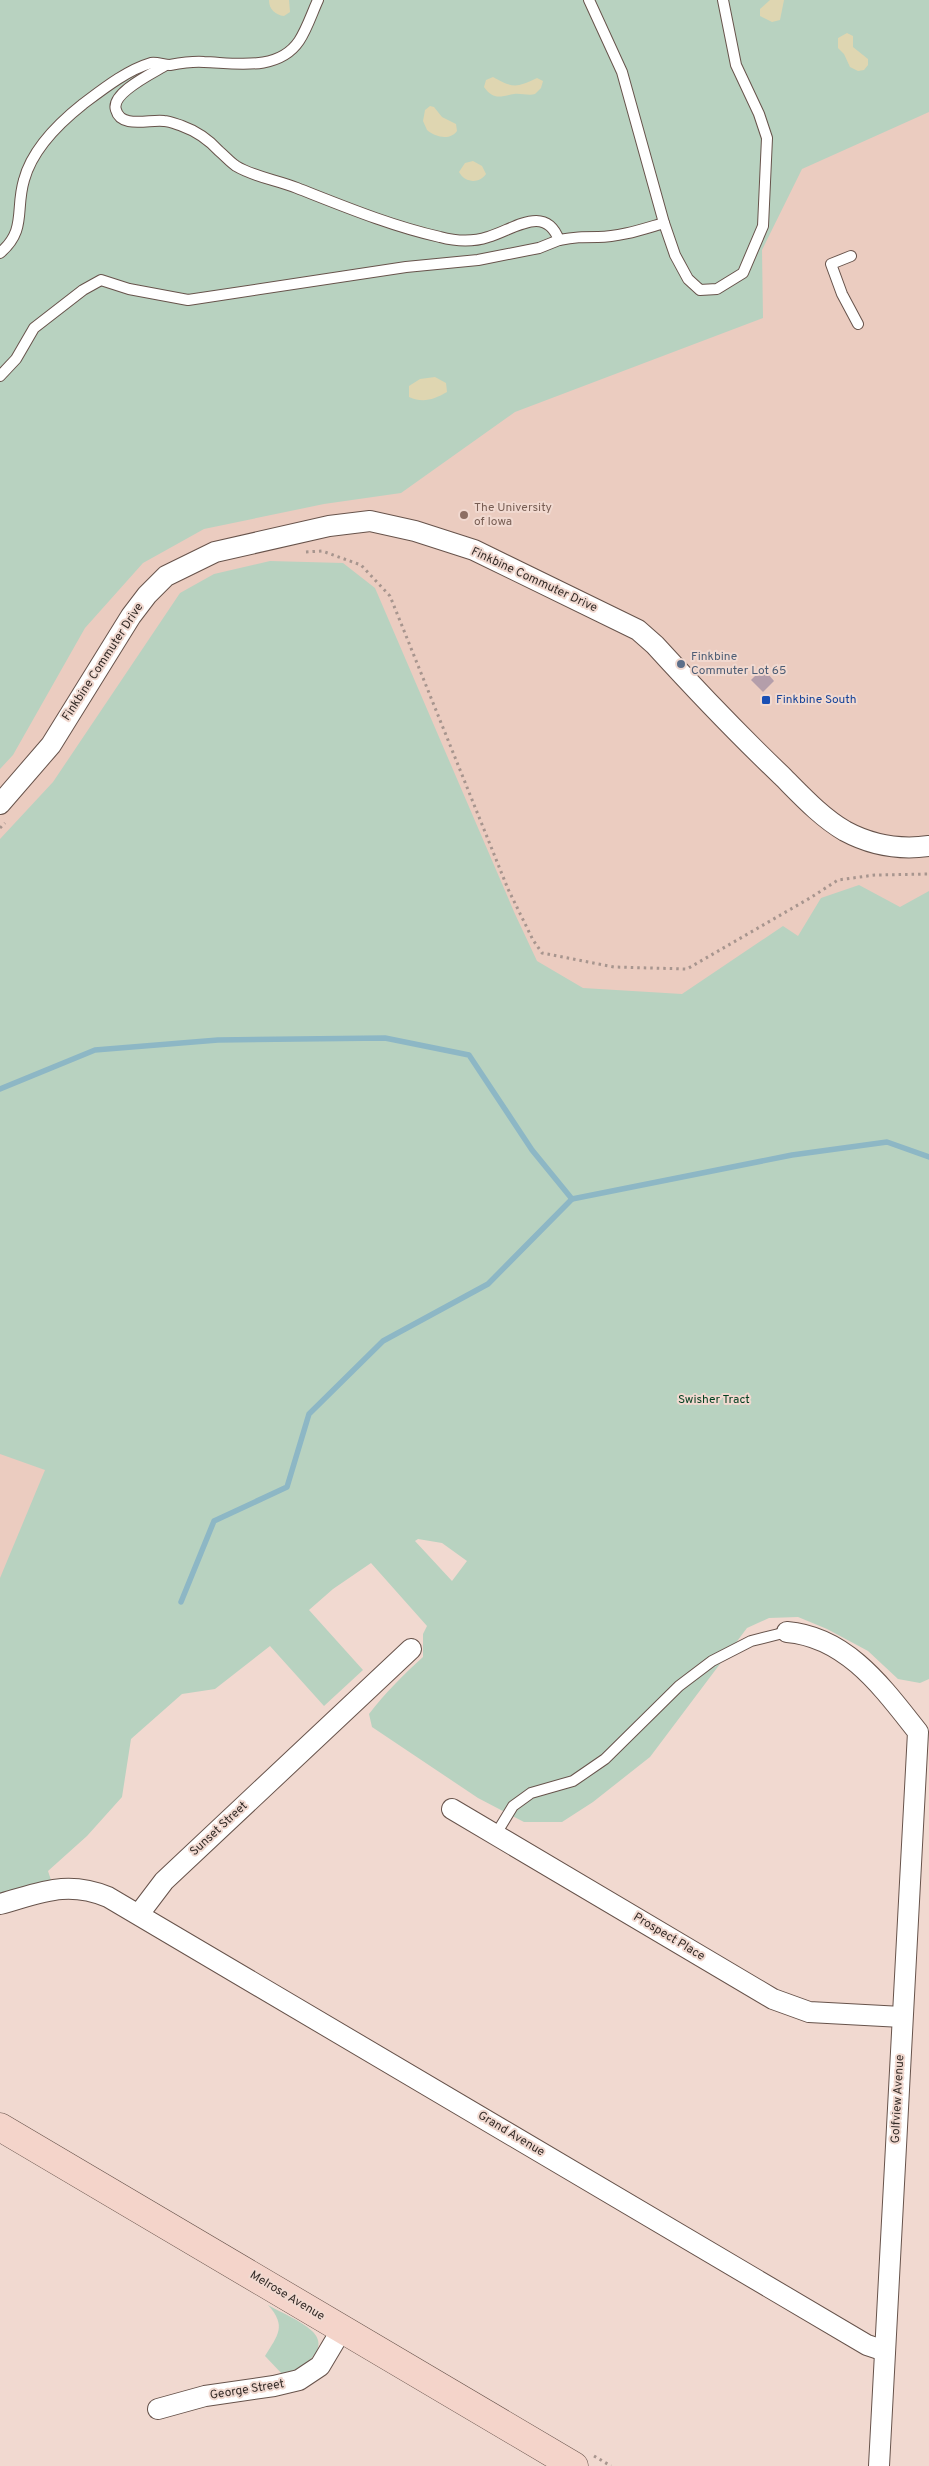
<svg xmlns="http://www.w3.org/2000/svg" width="929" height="2466" viewBox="0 0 929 2466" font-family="Overpass,sans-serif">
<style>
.built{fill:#ebccc0}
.green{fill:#b8d2c0;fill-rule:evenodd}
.sand{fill:#dfd6b1}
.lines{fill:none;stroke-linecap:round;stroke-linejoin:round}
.stream{stroke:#8db7c5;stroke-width:5.5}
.building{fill:#b49eaa}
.service-casing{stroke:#67534b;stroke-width:12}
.minor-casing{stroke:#67534b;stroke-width:22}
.secondary-casing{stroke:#67534b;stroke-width:29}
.path{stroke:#a7958e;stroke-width:3;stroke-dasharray:2.5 4;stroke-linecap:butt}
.service{stroke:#fff;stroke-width:10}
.minor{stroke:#fff;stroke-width:20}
.secondary{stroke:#f4d4ca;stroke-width:28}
.education-dot{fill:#8d6e63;stroke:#f1d9d0;stroke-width:2}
.service-dot{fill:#5c6f8a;stroke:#f1d9d0;stroke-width:2}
.transit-dot{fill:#1a4fb4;stroke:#f1d9d0;stroke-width:2}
.labels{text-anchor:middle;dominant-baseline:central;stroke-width:4;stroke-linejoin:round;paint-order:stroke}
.education-label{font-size:12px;fill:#785e54;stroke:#f1d9d0;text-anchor:start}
.street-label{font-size:12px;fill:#352c28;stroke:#f1d9d0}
.service-label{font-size:12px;fill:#4e5e75;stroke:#f1d9d0;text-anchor:start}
.transit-label{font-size:12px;fill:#164399;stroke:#f1d9d0;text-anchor:start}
.park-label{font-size:12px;fill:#003e1f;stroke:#f1d9d0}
</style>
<rect width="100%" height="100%" fill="#f1d9d0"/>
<!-- built -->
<path class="built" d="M0 0H929V1161L0 1730Z"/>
<!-- green -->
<g class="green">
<path d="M0 0H929V112L802 169 762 250 763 318 515 412 401 493 324 504 204 529 143 563 85 628 13 755 0 769Z"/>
<path d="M270 561 343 563 375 588 515 914 537 961 583 988 682 994 783 926 798 936 821 898 859 885 900 907 929 891V1679L920 1683 898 1679 868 1651 827 1629 798 1617 769 1618 747 1628 650 1757 593 1802 562 1822H524L478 1798 372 1727 369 1714C385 1693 403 1675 423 1657V1634L427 1626 371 1563 333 1589 309 1610 363 1670 324 1706 270 1646 215 1689 182 1694 131 1739 122 1797 87 1836 48 1871 51 1880 0 1894V1578L45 1470 0 1454V839L53 782 180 593 214 574ZM418 1539 442 1543 467 1561 452 1581 415 1541Z"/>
<path d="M268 2305C282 2313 300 2320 312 2331 333 2351 298 2370 283 2375L265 2356C278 2335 287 2326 268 2305Z"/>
</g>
<!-- sand -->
<g class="sand">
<path d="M269 0H289L290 12 284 16C275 15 269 9 269 0Z"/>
<path d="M770 0H784L780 20 772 22 760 16V9Z"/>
<path d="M847 33 853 36V47L868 59V65L864 70 858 71 850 67 844 54 838 48V38Z"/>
<path d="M493 77C513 88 516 88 537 78L543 81 541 88 535 94C529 96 521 93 514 94 501 96 494 101 484 87L486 80Z"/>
<path d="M430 106 434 107 442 117 456 124 457 131C450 141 435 137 427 130L423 121 425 110Z"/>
<path d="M473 161 482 166 486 174C479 184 465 183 459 172L465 163Z"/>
<path d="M435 377 446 383 447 392C433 400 423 403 409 397V386L420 379Z"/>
</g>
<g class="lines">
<!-- stream -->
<g class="stream">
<path d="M0 1089 95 1050 218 1040 385 1038 469 1055 532 1150 572 1199 792 1155 887 1142 929 1157"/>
<path d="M181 1602 214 1521 287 1487 309 1414 383 1341 488 1284 572 1199"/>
</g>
</g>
<!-- building -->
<path class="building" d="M763 668 774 681 763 692 751 680Z"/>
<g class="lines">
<!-- service casing -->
<g class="service-casing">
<g id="service">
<path d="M589 0 622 72 664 223 675 255 688 279 700 290 717 289 743 273 763 226 767 138 759 114 736 65 723 0"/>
<path d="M166 65C153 73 110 93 116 110 121 129 150 119 164 121 169 121 176 124 182 126 196 131 209 140 219 151 225 156 230 162 236 166 254 177 277 180 297 188 343 206 391 226 440 237 455 241 473 242 488 237 513 230 545 203 559 240 575 237 582 237 598 237 620 237 643 229 664 223"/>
<path d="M0 253C27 230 15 210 24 180 32 150 59 123 83 104 103 89 127 70 151 63 157 62 164 65 170 65 181 63 192 61 204 62 235 63 278 72 299 41 307 29 312 13 318 0"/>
<path d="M851 256 831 264 842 294 858 324"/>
<path d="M0 376 16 359 34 328 83 290 101 280 129 289 188 300 406 267 478 260 539 248 559 240"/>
<path d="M496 1834 513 1806 531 1793 573 1781 605 1759 679 1686 712 1661 751 1641 787 1632"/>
</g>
</g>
<!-- minor casing -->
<g class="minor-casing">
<g id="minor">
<path d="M0 804 51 745 131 616 147 595 166 576 215 552 329 526 370 521 415 531 474 550 638 630 655 645C696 690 738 734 782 776 801 795 821 817 845 831 871 845 900 850 929 846"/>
<path d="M787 1632C847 1637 883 1688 918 1732L879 2466"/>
<path d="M452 1809 773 1999 809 2012 902 2017"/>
<path d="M0 1904C41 1893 66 1880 108 1897L867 2345 885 2351"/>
<path d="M139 1914 164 1881 411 1649"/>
<path d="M158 2409 205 2396 274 2386 299 2380 320 2366 342 2329"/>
</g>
</g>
<!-- secondary casing -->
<g class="secondary-casing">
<path id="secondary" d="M0 2127 574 2466"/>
</g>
<!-- path -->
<g class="path">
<path d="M306 552 322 551 361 565 390 596 508 889 533 940 542 953 614 967 687 969 810 898 838 880 875 875 929 874"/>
<path d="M0 828 5 823"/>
<path d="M594 2456 611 2466"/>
</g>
<!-- service -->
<use href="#service" class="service"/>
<!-- minor -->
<use href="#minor" class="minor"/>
<!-- secondary -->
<use href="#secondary" class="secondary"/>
</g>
<!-- markers -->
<circle class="education-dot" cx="464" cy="515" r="5"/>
<circle class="service-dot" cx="681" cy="664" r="5"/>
<rect class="transit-dot" x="761" y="695" width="10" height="10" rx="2.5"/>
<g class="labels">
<!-- education labels -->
<g class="education-label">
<text x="474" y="508">The University<tspan x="474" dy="14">of Iowa</tspan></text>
</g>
<!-- street labels -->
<g class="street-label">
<text transform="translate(534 580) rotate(25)">Finkbine Commuter Drive</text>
<text transform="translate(103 662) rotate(-57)">Finkbine Commuter Drive</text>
<text transform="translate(219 1829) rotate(-43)">Sunset Street</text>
<text transform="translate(669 1937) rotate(31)">Prospect Place</text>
<text transform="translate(898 2099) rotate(-87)">Golfview Avenue</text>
<text transform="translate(511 2134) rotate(31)">Grand Avenue</text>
<text transform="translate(287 2296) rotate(31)">Melrose Avenue</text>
<text transform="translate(247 2390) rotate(-9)">George Street</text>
</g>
<!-- service labels -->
<g class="service-label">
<text x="691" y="657">Finkbine<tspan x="691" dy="14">Commuter Lot 65</tspan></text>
</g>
<!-- transit labels -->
<g class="transit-label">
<text x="776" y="700">Finkbine South</text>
</g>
<!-- park labels -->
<g class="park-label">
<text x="714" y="1400">Swisher Tract</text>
</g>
</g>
</svg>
